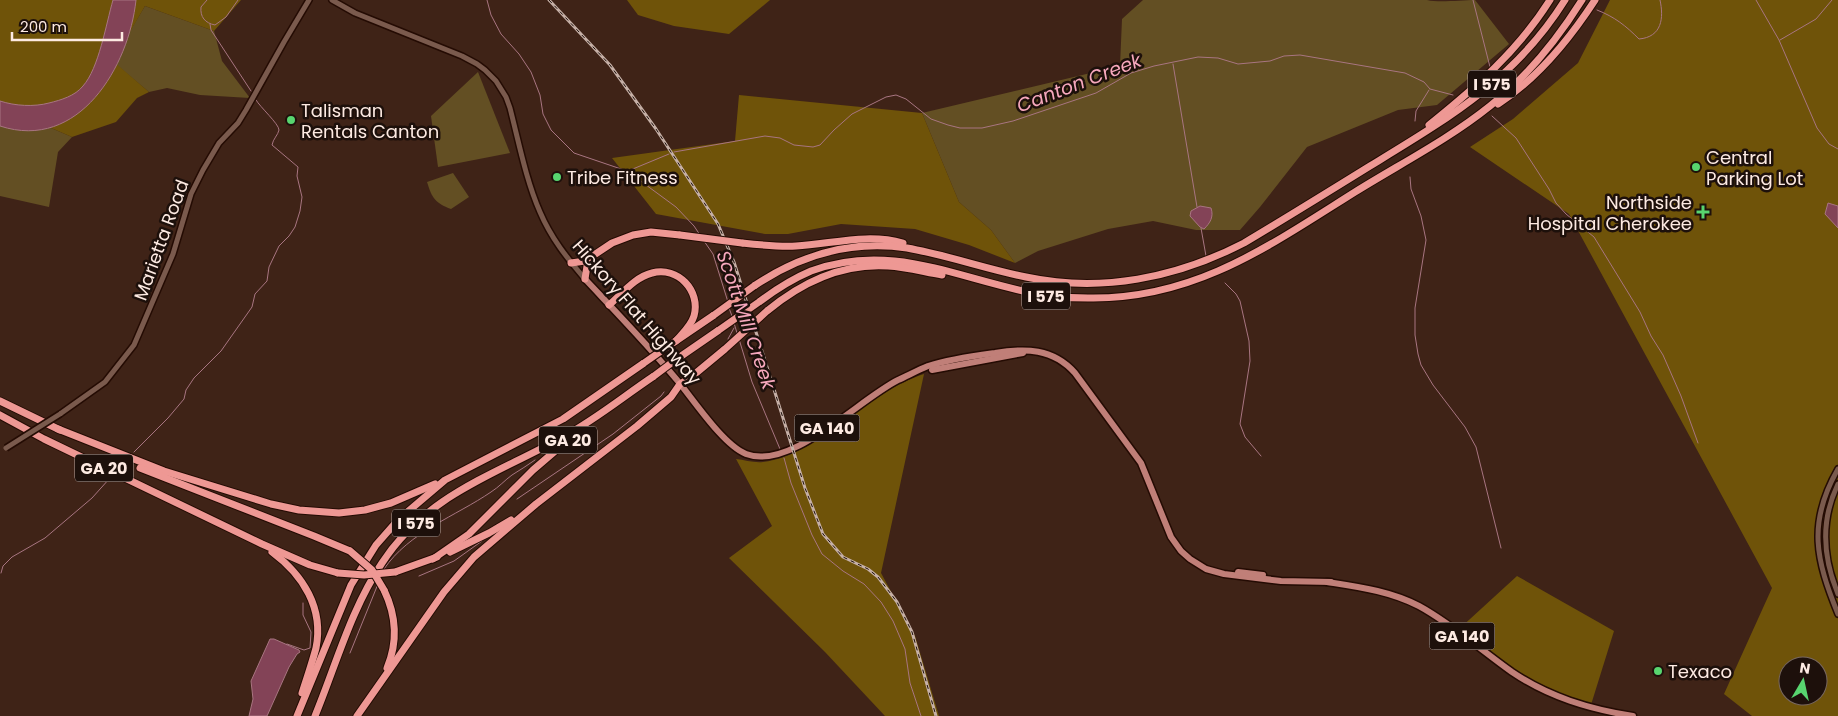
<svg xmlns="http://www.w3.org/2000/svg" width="1838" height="716" viewBox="0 0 1838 716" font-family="Poppins,sans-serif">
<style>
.green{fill:#634f23}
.forest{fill:#6f5309;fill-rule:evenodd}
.water{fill:#834357;stroke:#a87581}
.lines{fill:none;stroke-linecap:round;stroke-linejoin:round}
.stream{stroke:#a87581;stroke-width:1}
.minor-casing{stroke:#240b03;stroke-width:8}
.major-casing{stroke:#240b03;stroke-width:9}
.highway-casing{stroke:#240b03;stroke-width:9}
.minor{stroke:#7a5a4d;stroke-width:5}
.major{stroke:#c07f78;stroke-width:6}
.highway{stroke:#ee9894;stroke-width:7}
.rail-casing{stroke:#c6b0a7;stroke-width:3}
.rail{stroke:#1d100b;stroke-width:1;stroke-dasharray:4;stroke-linecap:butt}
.minor-bridge-casing{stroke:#240b03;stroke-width:8;stroke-linecap:butt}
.highway-bridge-casing{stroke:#240b03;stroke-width:9;stroke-linecap:butt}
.minor-bridge{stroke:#7a5a4d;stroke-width:5}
.highway-bridge{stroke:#ee9894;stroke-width:7}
.poi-dot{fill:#58d56f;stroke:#1d100b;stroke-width:2}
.labels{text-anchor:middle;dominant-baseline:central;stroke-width:5;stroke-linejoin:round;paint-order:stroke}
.shield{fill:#1d100b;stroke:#baa9a2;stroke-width:1}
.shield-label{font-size:16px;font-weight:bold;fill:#fdeae2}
.poi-label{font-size:18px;fill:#fdeae2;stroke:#1d100b;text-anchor:start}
.street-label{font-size:18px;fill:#fdeae2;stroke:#1d100b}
.water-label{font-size:19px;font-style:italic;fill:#f7a8bd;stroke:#1d100b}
</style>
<rect width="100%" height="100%" fill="#3f2317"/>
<!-- green -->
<g class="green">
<path d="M1143 0H1427C1439 3 1461 0 1475 0L1509 44 1437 105 1398 110 1307 147 1260 207 1240 230H1196L1153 221 1108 229 1038 251 1015 263 991 230 959 202 922 113 1120 66 1122 19Z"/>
<path d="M145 6 214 31 222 61 250 98 200 95 167 88 149 92 112 61Z"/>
<path d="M478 72 510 153 438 167 431 116Z"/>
<path d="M0 106 72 137 58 152 49 207 0 196Z"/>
<path d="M453 173 469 197 451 209C435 203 432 198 427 182Z"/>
</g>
<!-- forest -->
<g class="forest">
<path d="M0 0H241L214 31 145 6 113 61 149 92 137 98 116 122 72 137 0 106Z"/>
<path d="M627 0H770L729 34 674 26 638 15Z"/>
<path d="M1610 0H1838V716H1752L1724 694 1772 588 1569 214 1470 147 1513 119 1578 63ZM1788 666H1818V696H1788Z"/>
<path d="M739 95 922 113 959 202 991 230 1015 263 969 245 915 229 841 224 788 234H765L656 214 612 158 735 141Z"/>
<path d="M924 374 881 573 915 636 939 716H885L825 652 729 558 772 526 736 459C745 460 754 463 763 462 820 455 866 392 924 374Z"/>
<path d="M1517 576 1614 631 1590 708 1566 703 1547 694 1514 673 1507 664 1458 630Z"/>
</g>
<!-- water -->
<g class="water">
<path d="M113 0H136C129 66 79 152 0 126V101C15 106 34 107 49 103 61 100 75 96 83 86 99 68 106 24 113 0Z"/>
<path d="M1828 203 1838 206V228L1825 214Z"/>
<path d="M1200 206 1211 208C1214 217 1210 223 1204 229L1200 227 1190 216 1191 211Z"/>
<path d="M270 639H274L299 650 300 652 297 654 289 667 267 716H249L253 699 251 681Z"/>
</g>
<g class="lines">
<!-- stream -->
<g class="stream">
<path d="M207 0 201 7C200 17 205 23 215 25L226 17 238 0"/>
<path d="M487 0 491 15 501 34 519 54 531 72 540 95 543 114 551 130 574 153 627 171 676 207 694 226 700 235"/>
<path d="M1473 0 1490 67"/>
<path d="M1756 0 1779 40 1817 128 1829 144 1838 149"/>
<path d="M1597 10C1615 17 1626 26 1639 39 1662 37 1664 18 1660 0"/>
<path d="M210 24 211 30 251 91"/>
<path d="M1780 40 1816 19 1832 0"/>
<path d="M1173 64 1197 207"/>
<path d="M1492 116 1516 138 1549 189 1556 203 1566 214 1594 237 1640 312 1651 336 1663 355 1681 396 1698 443"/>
<path d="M1415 121 1416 111 1429 90"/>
<path d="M674 152 765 136 780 138 794 145 813 147 820 145 834 130 852 114 886 97 896 95 906 99 931 119 948 125 960 128H982L1013 121 1096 93 1131 73 1154 66 1198 57 1218 58 1238 64 1270 61 1284 56 1300 55 1405 73 1424 82 1430 89 1453 95"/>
<path d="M628 171 669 154"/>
<path d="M1410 177 1411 189 1421 216 1426 240 1415 308V335L1418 354 1421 365 1433 385 1465 427 1476 447 1501 548"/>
<path d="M1201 228 1206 256"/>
<path d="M704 241 713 254 728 302"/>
<path d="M1225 283 1236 294 1240 301 1249 341 1250 361 1240 424 1245 437 1261 456"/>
<path d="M729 308 732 316"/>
<path d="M734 323 737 333"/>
<path d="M728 339 734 328"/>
<path d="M739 339 752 382 780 449"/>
<path d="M134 452 168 418 184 399 186 390 194 378 221 351 252 307 255 294 267 281 269 267 279 246 289 236 295 227 300 211 302 197 297 176 298 167 272 145C273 139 278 135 279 130 279 124 260 107 256 100"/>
<path d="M784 458 791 483 812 535 822 554 843 571 864 584 881 602 893 621 905 649 910 683 921 716"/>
<path d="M517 499 613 434 661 396 664 392"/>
<path d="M384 569C409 532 456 516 491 492 499 487 505 480 512 475 520 470 528 465 535 460"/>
<path d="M1 573 3 566 12 557 45 538 92 498 110 478"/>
<path d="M419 576 454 561 482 541"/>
<path d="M287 644 304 650 310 648 311 632 303 615V603"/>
<path d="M350 653 378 584"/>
</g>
<!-- minor casing -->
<g class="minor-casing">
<g id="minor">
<path d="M332 0 355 13 462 56 477 64 485 70 496 81 506 97 510 108C519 143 526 180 540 212 551 238 567 258 585 279"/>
<path d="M60 414 105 382 134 345 173 254 191 194 203 170 219 143 238 123 246 110 284 42 309 0"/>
<path d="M1838 469C1807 523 1816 560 1838 614"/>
<path d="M1838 484C1820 521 1823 558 1838 594"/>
</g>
</g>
<!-- major casing -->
<g class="major-casing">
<g id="major">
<path d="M585 279C616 312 648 345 677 380 693 399 723 445 746 454 791 471 858 400 898 380 907 376 918 370 928 366 950 359 973 356 995 353 1025 348 1053 348 1075 373L1141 463 1171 537 1181 551 1190 559 1206 569 1224 574 1281 581 1331 582"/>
<path d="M932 370 1023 353"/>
<path d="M1238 572 1263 575"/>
<path d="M1327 582C1359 587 1390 591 1419 606 1452 624 1481 650 1512 672 1549 697 1589 709 1633 716"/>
</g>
</g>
<!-- highway casing -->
<g class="highway-casing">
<g id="highway">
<path d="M1498 104C1538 78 1569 40 1595 0"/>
<path d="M1429 125C1475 88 1518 51 1550 0"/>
<path d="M742 243C760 245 778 247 796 246 832 244 867 233 903 243"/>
<path d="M571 263 585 261 612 243 633 235 651 232 680 235"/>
<path d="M585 279 587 266 590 259"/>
<path d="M754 286C800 255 852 240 907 248 947 255 986 269 1026 277 1101 293 1176 278 1244 243 1286 218 1328 192 1370 166 1447 119 1516 79 1565 0"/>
<path d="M759 302C775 290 792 279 811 271 887 243 950 275 1023 291 1044 296 1067 298 1088 298 1194 300 1269 246 1355 192 1400 164 1449 139 1490 106 1527 77 1557 40 1582 0"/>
<path d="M609 305C622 294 635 277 652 273 678 266 701 291 694 316 691 326 682 334 676 341"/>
<path d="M767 311C802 282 842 263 888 266 906 267 924 272 942 275"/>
<path d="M664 349 714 315"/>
<path d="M674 361 719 330"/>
<path d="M0 401 60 430"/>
<path d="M0 415 44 439 262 544 310 565 338 573"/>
<path d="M58 429 164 471 271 504 299 510 339 513 365 510 391 503 435 484"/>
<path d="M140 468 314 536 350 551"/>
<path d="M272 552C303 575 324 608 316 648 312 663 307 678 302 693"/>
<path d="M450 552 489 533 511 520"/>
<path d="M433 559 469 534 533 470 575 434"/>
<path d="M395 572 437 557"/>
<path d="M384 590C396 615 398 642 387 668"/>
<path d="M297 716 351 585 376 545 398 520 445 480 563 419 644 363"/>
<path d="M315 716C336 665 351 609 382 563 427 494 495 475 563 437 595 420 624 396 654 376"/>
<path d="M357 716 444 592 474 557 536 504 637 426 671 397 680 384 690 378 725 349"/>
</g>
</g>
<!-- minor -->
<use href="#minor" class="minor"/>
<!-- major -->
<use href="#major" class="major"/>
<!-- highway -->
<use href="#highway" class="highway"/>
<!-- rail casing -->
<g class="rail-casing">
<path id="rail" d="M549 0 610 65 656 129 718 224 734 262 805 488 823 534 843 557 868 569 878 577 897 602 912 632 936 716"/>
</g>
<!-- rail -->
<use href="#rail" class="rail"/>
<!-- minor-bridge casing -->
<g class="minor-bridge-casing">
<path id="minor-bridge" d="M6 448 60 414"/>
</g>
<!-- highway-bridge casing -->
<g class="highway-bridge-casing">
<g id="highway-bridge">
<path d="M680 235 742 243"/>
<path d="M714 315 754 286"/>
<path d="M719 330 759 302"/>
<path d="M725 349 767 311"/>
<path d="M644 363 664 349"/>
<path d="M654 376 674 361"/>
<path d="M350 551 372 570 384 590"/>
<path d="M338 573 364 575 395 572"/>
</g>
</g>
<!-- minor-bridge -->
<use href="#minor-bridge" class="minor-bridge"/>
<!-- highway-bridge -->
<use href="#highway-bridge" class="highway-bridge"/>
</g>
<!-- markers -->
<g class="poi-dot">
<circle cx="291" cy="120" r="5"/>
<circle cx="1696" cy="167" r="5"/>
<circle cx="557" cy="177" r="5"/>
<path d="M1700.5 204.5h5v5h5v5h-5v5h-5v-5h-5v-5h5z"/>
<circle cx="1658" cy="671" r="5"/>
</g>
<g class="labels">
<!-- shield labels -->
<g class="shield">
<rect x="1468" y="70.5" width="48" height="27" rx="4"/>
<rect x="1022" y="282.5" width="48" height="27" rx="4"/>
<rect x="794.5" y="414.5" width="65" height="27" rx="4"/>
<rect x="539" y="426.5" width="58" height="27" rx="4"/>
<rect x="75" y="454.5" width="58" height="27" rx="4"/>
<rect x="392" y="509.5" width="48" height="27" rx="4"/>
<rect x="1429.5" y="622.5" width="65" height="27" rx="4"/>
</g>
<g class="shield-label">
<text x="1492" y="84">I 575</text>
<text x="1046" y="296">I 575</text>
<text x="827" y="428">GA 140</text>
<text x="568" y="440">GA 20</text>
<text x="104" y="468">GA 20</text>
<text x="416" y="523">I 575</text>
<text x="1462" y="636">GA 140</text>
</g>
<!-- poi labels -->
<g class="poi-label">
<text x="301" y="110">Talisman<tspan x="301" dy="21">Rentals Canton</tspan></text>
<text x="1706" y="157">Central<tspan x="1706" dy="21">Parking Lot</tspan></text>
<text x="567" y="177">Tribe Fitness</text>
<text x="1692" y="202" text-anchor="end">Northside<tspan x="1692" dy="21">Hospital Cherokee</tspan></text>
<text x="1668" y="671">Texaco</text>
</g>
<!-- street labels -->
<g class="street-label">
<text transform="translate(161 240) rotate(-70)">Marietta Road</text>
<text transform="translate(637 312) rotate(49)">Hickory Flat Highway</text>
</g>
<!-- water labels -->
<g class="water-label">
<text transform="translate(1079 83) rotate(-21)">Canton Creek</text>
<text transform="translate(746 320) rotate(71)">Scott Mill Creek</text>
</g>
</g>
<!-- north arrow -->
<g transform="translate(1803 681) rotate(9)"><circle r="24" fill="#1d100b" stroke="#776761"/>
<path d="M0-4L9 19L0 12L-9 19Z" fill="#58d56f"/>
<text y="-8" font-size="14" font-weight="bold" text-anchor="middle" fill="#fdeae2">N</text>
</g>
<!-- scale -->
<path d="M12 32v8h110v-8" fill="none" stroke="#fdeae2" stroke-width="2.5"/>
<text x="20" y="32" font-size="15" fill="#fdeae2" stroke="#1d100b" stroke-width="4" paint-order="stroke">200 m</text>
</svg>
